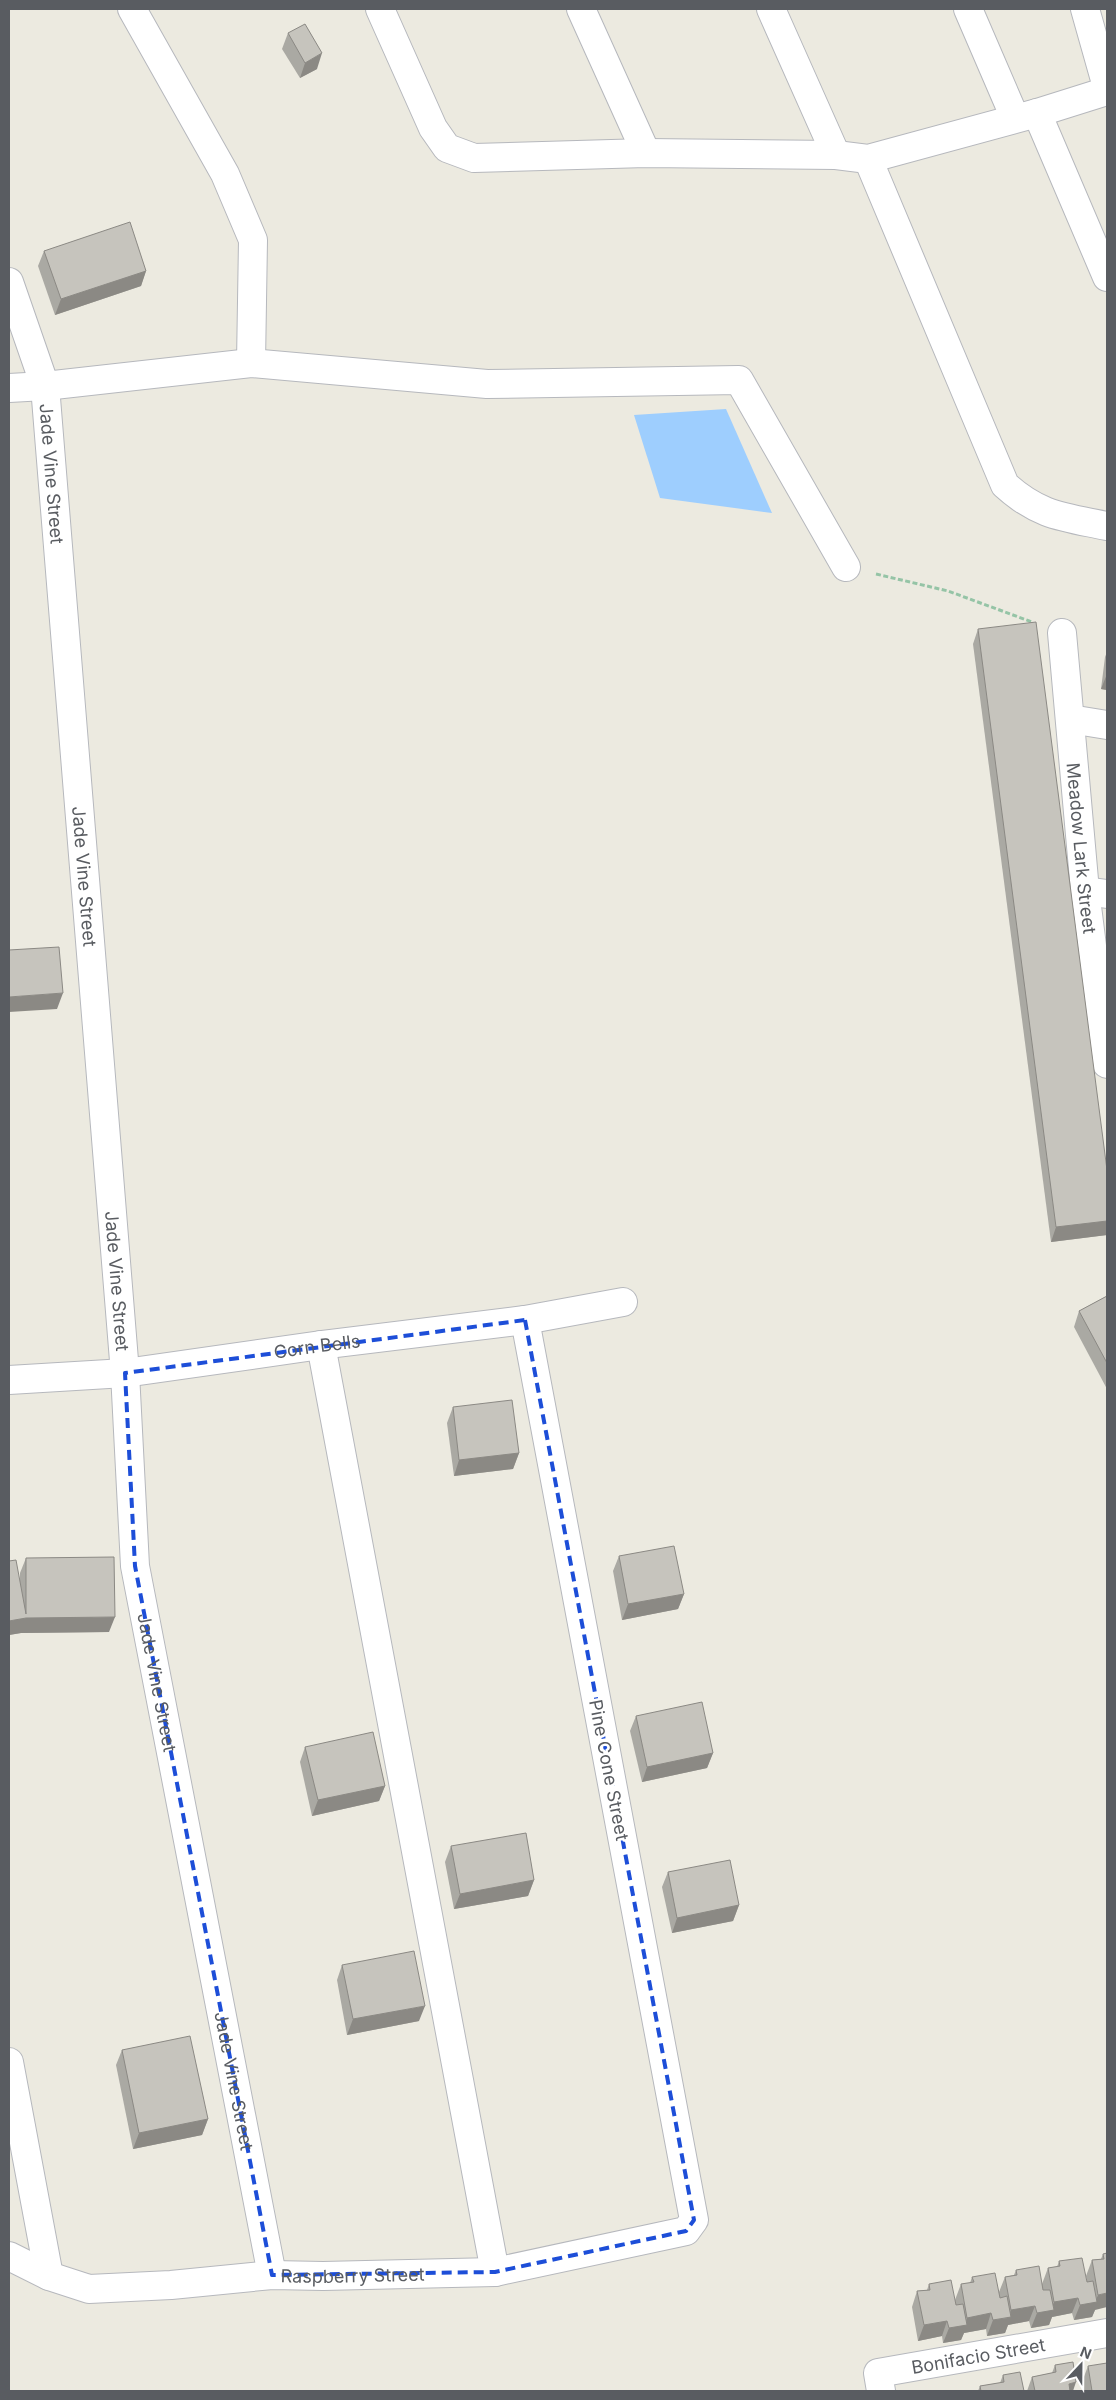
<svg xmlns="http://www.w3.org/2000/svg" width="1116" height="2400" viewBox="0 0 1116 2400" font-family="Inter,sans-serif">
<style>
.water{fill:#9ecefe}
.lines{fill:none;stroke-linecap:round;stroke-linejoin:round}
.street-casing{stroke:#b6b8bd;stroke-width:30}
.path{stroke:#95c4a6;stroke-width:3;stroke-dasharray:5 2.5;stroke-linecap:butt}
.street{stroke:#fff;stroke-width:28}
.wall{fill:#aaa9a3}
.shaded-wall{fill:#8b8984}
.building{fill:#c6c4bd;stroke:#8b8984}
.marked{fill:none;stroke:#1d4ed8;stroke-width:4;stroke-dasharray:10 6;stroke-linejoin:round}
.labels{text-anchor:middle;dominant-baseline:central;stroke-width:5;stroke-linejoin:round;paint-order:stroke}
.street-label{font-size:18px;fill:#595c61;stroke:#fff}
</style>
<rect width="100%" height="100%" fill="#eceae0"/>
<!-- water -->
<path class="water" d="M726 409 772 513 660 498 634 415Z"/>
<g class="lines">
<!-- street casing -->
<g class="street-casing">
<g id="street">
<path d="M132 9 225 174 253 240 251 363"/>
<path d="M380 9 433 128 447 148 474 158 646 153 836 155 868 159 1037 113 1107 91"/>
<path d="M581 9 646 153"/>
<path d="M771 9 836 155"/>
<path d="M968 9 1015 118"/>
<path d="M1085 9 1107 87"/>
<path d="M1037 113 1107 277"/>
<path d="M868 159 1005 485C1039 516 1064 517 1107 526"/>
<path id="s1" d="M9 282 45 386 125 1373 135 1566 272 2275"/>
<path d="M9 388 45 386 251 363 487 384 739 380 846 567"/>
<path id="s2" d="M1062 633 1085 891 1107 1064"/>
<path d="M1070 719 1107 725"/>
<path d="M1085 891 1107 894"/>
<path d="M321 1345 495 2272"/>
<path id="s3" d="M9 1380 125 1373 321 1345 525 1320 623 1302"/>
<path d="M9 2062 49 2276"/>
<path id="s4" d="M9 2256 49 2276 89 2289 171 2285 272 2275 323 2276 495 2272 686 2231 694 2220 525 1320"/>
<path id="s5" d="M881 2391 878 2373 1107 2333"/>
</g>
</g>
<!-- path -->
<path class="path" d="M876 574 948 591 1032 622"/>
<!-- street -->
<use href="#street" class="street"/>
</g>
<!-- wall -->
<g class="wall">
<path d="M288 33 317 69 300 78 282 49Z"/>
<path d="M44 251 146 271 141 286 55 315 38 266Z"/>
<path d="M978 629 1107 1221V1235L1051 1242 973 644Z"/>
<path d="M1107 652V690L1101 689 1105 657Z"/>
<path d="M1107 1296V1389L1074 1327 1079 1311Z"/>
<path d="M453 1407 519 1453 513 1469 454 1476 447 1423Z"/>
<path d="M619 1556 684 1594 678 1609 622 1620 613 1571Z"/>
<path d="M26 1558 109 1632 21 1633 9 1635V1561L20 1581V1573Z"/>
<path d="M636 1716 713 1753 707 1768 642 1782 630 1731Z"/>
<path d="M305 1747 385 1786 379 1801 312 1816 300 1762Z"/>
<path d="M451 1846 534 1880 528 1896 454 1909 445 1862Z"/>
<path d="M668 1872 739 1905 733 1921 672 1933 662 1887Z"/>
<path d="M342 1965 419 2021 347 2035 337 1980Z"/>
<path d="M122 2050 208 2119 202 2135 133 2149 116 2065Z"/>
<path d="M1107 2253 1095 2310 1092 2317 1074 2320 1072 2313 1052 2317 1049 2325 1031 2328 1029 2321 1008 2325 1005 2333 987 2336 986 2329 964 2333 961 2340 943 2343 942 2336 918 2341 912 2307 917 2291 927 2290 929 2284 955 2300 961 2284 970 2283 972 2277 999 2292 1005 2277 1014 2275 1016 2270 1042 2284 1048 2268 1057 2267 1059 2261 1087 2282 1086 2276 1092 2260 1101 2259 1103 2254Z"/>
<path d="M1055 2365 1073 2391H1027L1032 2377 1052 2373Z"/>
<path d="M1088 2366 1107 2391H1084L1082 2382Z"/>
<path d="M1003 2375 1024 2391H978L980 2386 1000 2383Z"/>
</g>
<!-- shaded-wall -->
<g class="shaded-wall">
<path d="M322 53 317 69 300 78 305 63Z"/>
<path d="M146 271 141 286 55 315 61 299Z"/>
<path d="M1107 674V690L1101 689Z"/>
<path d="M63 993 57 1009 9 1012V997Z"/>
<path d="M1107 1221V1235L1051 1242 1056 1227Z"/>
<path d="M519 1453 513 1469 454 1476 459 1460Z"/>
<path d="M684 1594 678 1609 622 1620 628 1604Z"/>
<path d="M115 1617 109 1632 21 1633 9 1635V1621L26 1618Z"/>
<path d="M713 1753 707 1768 642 1782 647 1767Z"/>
<path d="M385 1786 379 1801 312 1816 318 1800Z"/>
<path d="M534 1880 528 1896 454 1909 460 1894Z"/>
<path d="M739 1905 733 1921 672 1933 677 1918Z"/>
<path d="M425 2006 419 2021 347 2035 353 2019Z"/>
<path d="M208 2119 202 2135 133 2149 139 2133Z"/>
<path d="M1107 2293V2307L1095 2310 1092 2317 1074 2320 1080 2305 1095 2302 1098 2295Z"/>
<path d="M1078 2298 1072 2313 1052 2317 1049 2325 1031 2328 1037 2313 1051 2310 1054 2302Z"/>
<path d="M1035 2306 1029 2321 1008 2325 1005 2333 987 2336 993 2320 1008 2318 1011 2310Z"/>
<path d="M991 2313 986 2329 964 2333 961 2340 943 2343 949 2328 965 2325 967 2318Z"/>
<path d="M947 2321 942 2336 918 2341 924 2325Z"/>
<path d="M1076 2382 1073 2391H1067L1069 2384Z"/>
</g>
<!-- building -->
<g class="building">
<path d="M305 24 322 53 305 63 288 33Z"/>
<path d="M130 222 146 271 61 299 44 251Z"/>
<path d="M1036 622 1107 1170V1221L1056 1227 978 629Z"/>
<path d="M59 947 63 993 9 997V950Z"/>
<path d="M1107 1296V1363L1079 1311Z"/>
<path d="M512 1400 519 1453 459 1460 453 1407Z"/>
<path d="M674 1546 684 1594 628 1604 619 1556Z"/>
<path d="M114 1557 115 1617 26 1618 9 1621V1561L16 1560 26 1614V1558Z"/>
<path d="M702 1702 713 1753 647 1767 636 1716Z"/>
<path d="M373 1732 385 1786 318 1800 305 1747Z"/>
<path d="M526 1833 534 1880 460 1894 451 1846Z"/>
<path d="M730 1860 739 1905 677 1918 668 1872Z"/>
<path d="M414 1951 425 2006 353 2019 342 1965Z"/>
<path d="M190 2036 208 2119 139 2133 122 2050Z"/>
<path d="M1107 2253V2293L1098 2295 1092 2260 1104 2259 1103 2254Z"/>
<path d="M1082 2258 1087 2282 1093 2281 1097 2302 1080 2305 1078 2298 1054 2302 1048 2268 1060 2266 1059 2261Z"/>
<path d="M1039 2266 1043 2290H1050L1054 2310 1037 2313 1035 2306 1011 2310 1005 2277 1017 2275 1016 2270Z"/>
<path d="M995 2273 1000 2298 1007 2296 1011 2317 993 2320 991 2313 967 2318 961 2284 974 2282 972 2277Z"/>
<path d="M951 2280 956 2305 963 2304 967 2325 949 2328 947 2321 924 2325 917 2291 930 2290 929 2284Z"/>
<path d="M1073 2362 1076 2382 1069 2384 1070 2391H1035L1032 2377 1056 2372 1055 2365Z"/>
<path d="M1107 2363V2391H1092L1088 2366Z"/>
<path d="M1020 2372 1024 2391H981L980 2386 1004 2382 1003 2375Z"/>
</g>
<!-- marked area -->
<path class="marked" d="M525 1320 694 2220 686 2231 495 2272 272 2275 135 1566 125 1373Z"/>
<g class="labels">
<!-- street labels -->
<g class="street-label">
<text stroke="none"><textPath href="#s1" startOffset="198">Jade Vine Street</textPath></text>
<text stroke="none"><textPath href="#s2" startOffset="216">Meadow Lark Street</textPath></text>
<text stroke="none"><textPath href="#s1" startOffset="602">Jade Vine Street</textPath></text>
<text stroke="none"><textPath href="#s1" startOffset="1008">Jade Vine Street</textPath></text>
<text stroke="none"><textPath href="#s3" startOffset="310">Corn Bells</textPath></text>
<text stroke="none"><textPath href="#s1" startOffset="1412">Jade Vine Street</textPath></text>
<text transform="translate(609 1770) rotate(79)">Pine Cone Street</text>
<text stroke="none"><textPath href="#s1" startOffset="1818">Jade Vine Street</textPath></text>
<text stroke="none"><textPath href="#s4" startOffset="351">Raspberry Street</textPath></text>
<text stroke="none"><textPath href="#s5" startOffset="120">Bonifacio Street</textPath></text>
</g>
</g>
<!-- border -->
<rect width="1116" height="2400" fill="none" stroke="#595c61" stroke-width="20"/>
<!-- north arrow -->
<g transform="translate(1081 2365) rotate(22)" stroke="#ffffff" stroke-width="4" paint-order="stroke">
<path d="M0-4L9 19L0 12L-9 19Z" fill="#595c61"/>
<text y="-8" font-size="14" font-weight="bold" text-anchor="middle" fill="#595c61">N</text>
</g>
</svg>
